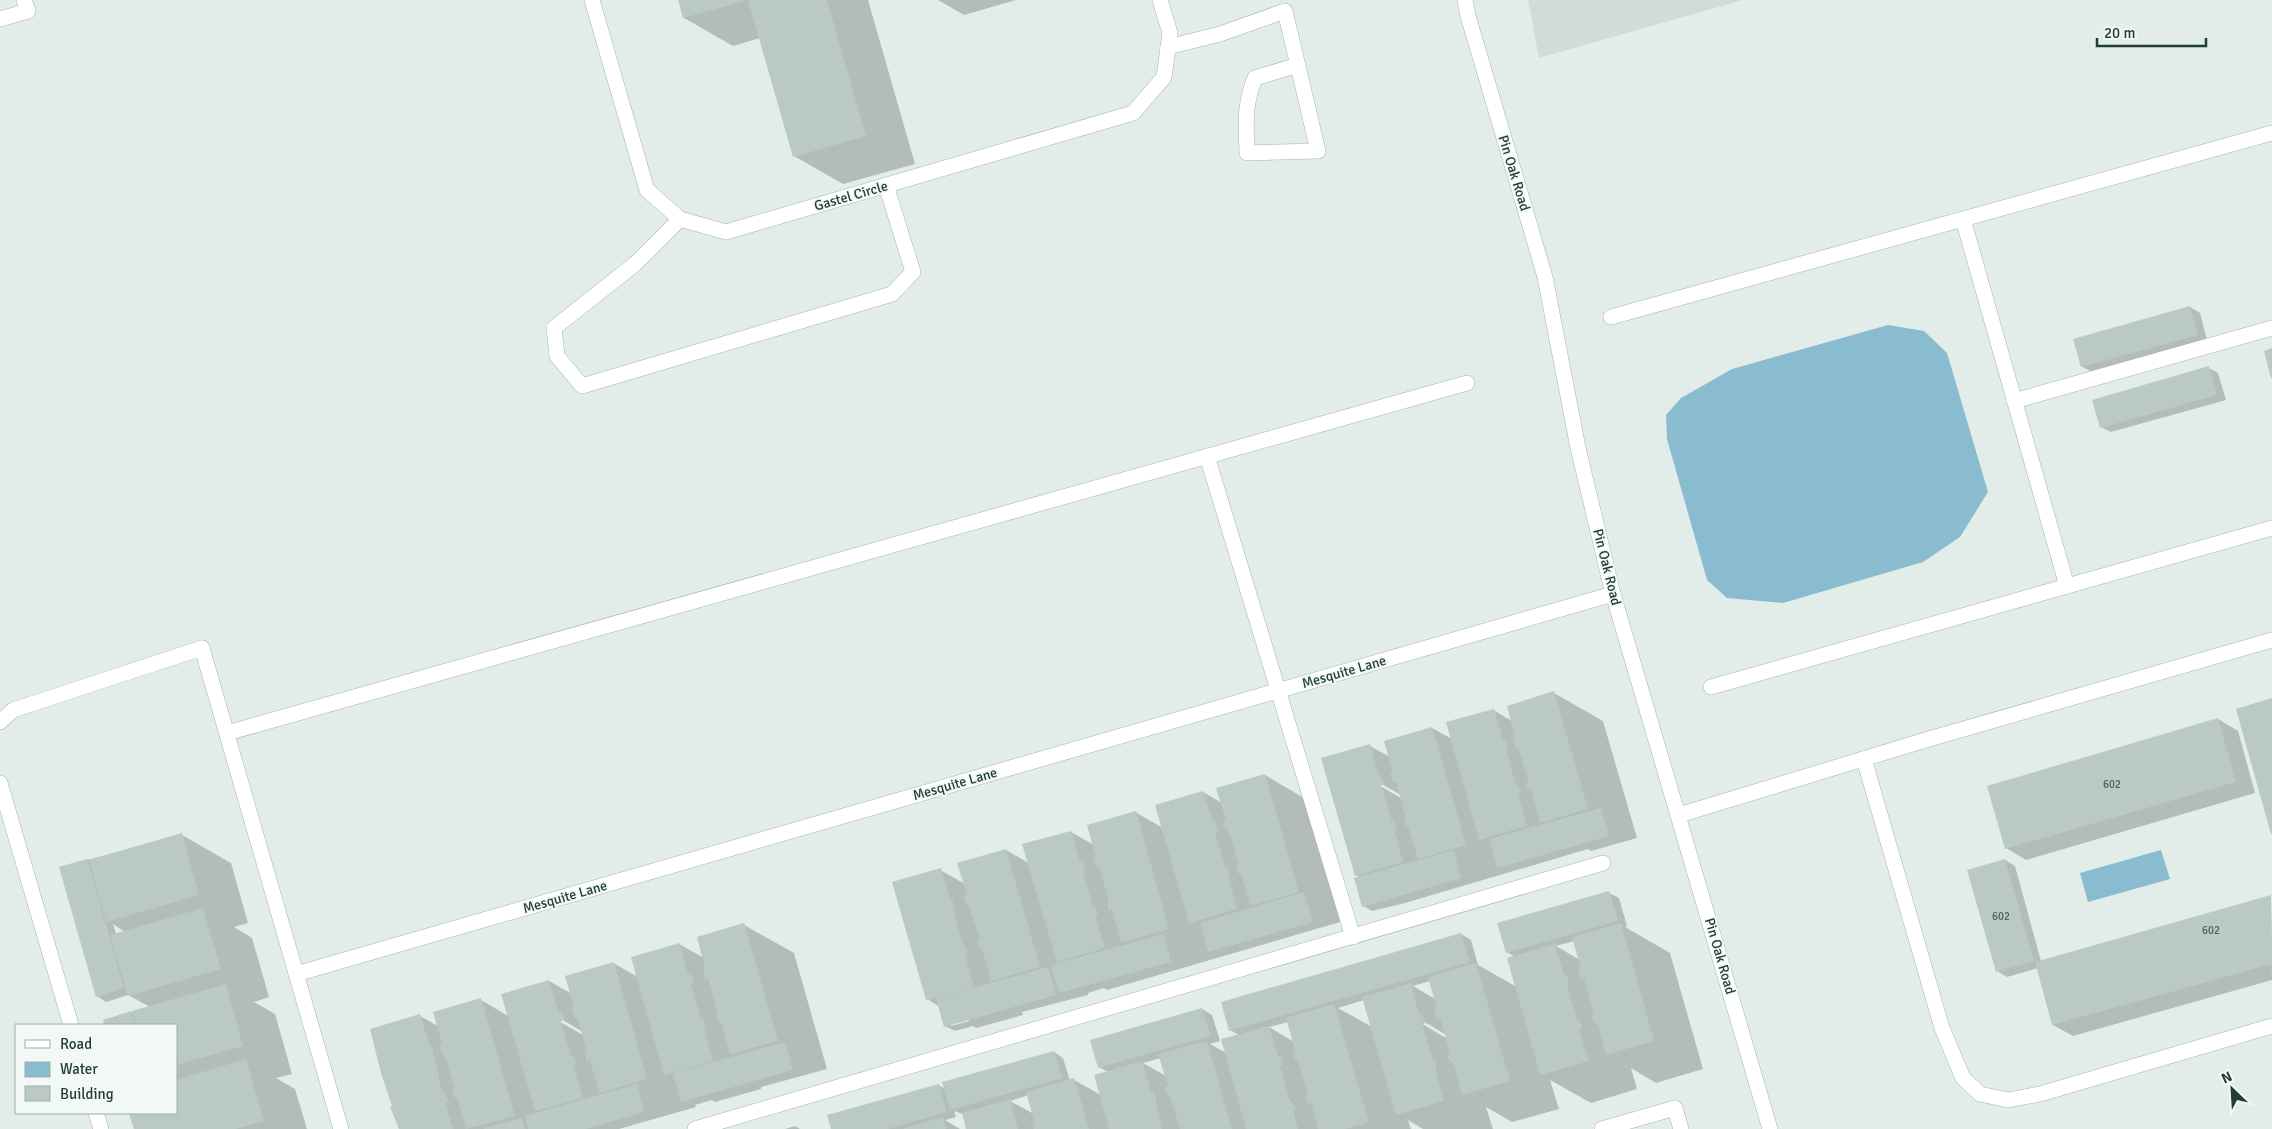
<svg xmlns="http://www.w3.org/2000/svg" width="2272" height="1129" viewBox="0 0 2272 1129" font-family="Signika,sans-serif">
<style>
.built{fill:#d0dcd8}
.water{fill:#8abcd0}
.shadow{fill:#0003;fill-rule:evenodd}
.building{fill:#bac9c5}
.lines{fill:none;stroke-linecap:round;stroke-linejoin:round}
.service-casing{stroke:#a5b4b1;stroke-width:16}
.minor-casing{stroke:#a5b4b1;stroke-width:16}
.tertiary-casing{stroke:#a5b4b1;stroke-width:16}
.service{stroke:#fff;stroke-width:15}
.minor{stroke:#fff;stroke-width:15}
.tertiary{stroke:#fff;stroke-width:15}
.labels{text-anchor:middle;dominant-baseline:central;stroke-width:4;stroke-linejoin:round;paint-order:stroke}
.number-label{font-size:11px;fill:#485f5c}
.street-label{font-size:14px;fill:#223c39;stroke:#f2f8f6}
</style>
<rect width="100%" height="100%" fill="#e2ece9"/>
<!-- built -->
<path class="built" d="M1528 0H1743L1539 58Z"/>
<!-- water -->
<g class="water">
<path d="M1888 325 1924 331 1947 353 1988 492 1960 537 1923 562 1783 603 1727 598 1707 580 1667 439 1666 415 1681 398 1732 369Z"/>
<path d="M2161 850 2170 879 2088 902 2080 873Z"/>
</g>
<!-- shadow -->
<g class="shadow">
<path d="M679 0H868L915 164 843 184 794 156 760 38 733 46 684 18Z"/>
<path d="M938 0H1016L964 15Z"/>
<path d="M2190 307 2200 313 2207 340 2092 372 2083 367 2075 340Z"/>
<path d="M2209 368 2218 373 2226 400 2111 432 2101 427Z"/>
<path d="M1554 693 1603 721 1637 838 1591 851 1588 849 1405 903 1372 911 1363 906 1361 878 1356 875 1370 746 1390 757 1432 728 1452 739 1493 710 1512 721ZM1376 781 1401 795V798L1375 783Z"/>
<path d="M2218 719 2238 731 2255 793 2026 860 2006 848Z"/>
<path d="M1265 775 1314 804 1347 920 1107 990 1104 988 1088 993V995L1022 1012 1023 1015 976 1028 973 1026 955 1031 945 1026 940 1007 927 999 940 870 965 884 1006 850 1030 864 1071 832 1094 845 1135 812 1163 828 1203 792 1222 803ZM968 1018 969 1021 951 1026V1023Z"/>
<path d="M182 835 231 863 248 923 234 927 252 938 269 997 254 1002 275 1014 292 1074 276 1078 295 1089 307 1129H135L131 1113H176V1025H106L104 1020 131 1012 135 1015 150 1007 128 995 106 1002 97 996 87 860ZM113 924 125 932 116 934Z"/>
<path d="M2005 860 2015 866 2041 961 2271 897 2272 980 2073 1036 2053 1025 2038 968 2007 977 1997 971Z"/>
<path d="M1609 893 1619 898 1627 926 1625 927 1670 953 1703 1069 1656 1083 1631 1068 1637 1089 1591 1103 1550 1080 1559 1109 1512 1122 1486 1107 1493 1129H1423L1408 1120 1411 1129H967L963 1114 954 1111 956 1117 945 1120 960 1129H832L939 1085 945 1089 1054 1052 1063 1058 1070 1081 1074 1080 1101 1095 1108 1072 1099 1067 1202 1009 1212 1015 1220 1041 1210 1044 1226 1053 1239 1035 1230 1030 1461 934 1471 940 1478 965 1517 987 1515 957 1507 952ZM1574 941 1580 960 1556 946ZM1430 981 1435 999 1413 986ZM1364 1000 1372 1027 1338 1008ZM1420 1019 1446 1035V1038L1419 1022ZM1288 1022 1294 1042 1269 1027ZM1161 1058 1166 1076 1143 1063ZM1029 1095 1034 1114 1010 1101Z"/>
<path d="M744 925 794 953 827 1069 761 1087V1089L715 1102 712 1100 695 1105 696 1107 619 1129H399L420 1016 438 1026 481 1000 508 1016 549 981 572 994 613 963 638 977 679 944 704 958ZM556 1016 583 1032V1035L555 1019Z"/>
<path d="M795 1126 800 1129H785Z"/>
</g>
<!-- building -->
<g class="building">
<path d="M678 0H744V1L683 18Z"/>
<path d="M748 0H827L866 136 793 157Z"/>
<path d="M2190 306 2198 335 2081 367 2073 339Z"/>
<path d="M2272 348V378H2271L2264 351Z"/>
<path d="M2209 366 2217 395 2100 428 2092 400Z"/>
<path d="M1554 691 1588 809 1540 823 1531 790 1528 791 1526 783 1529 782 1518 747 1516 748 1513 738 1515 737 1507 706Z"/>
<path d="M2272 698V834H2271L2236 709Z"/>
<path d="M1494 709 1503 740 1506 739 1508 749 1506 750 1516 785H1518L1521 793H1518L1527 826 1479 840 1446 722Z"/>
<path d="M2218 718 2236 782 2005 849 1987 786Z"/>
<path d="M1432 727 1466 845 1418 859 1408 826H1406L1403 818H1406L1396 782 1393 783 1390 773H1393L1384 741Z"/>
<path d="M1370 744 1379 776 1381 775 1384 785H1381L1392 821 1394 820 1397 829H1394L1403 862 1355 876 1321 758Z"/>
<path d="M1265 774 1299 892 1250 906 1241 873 1238 874 1236 866 1239 865 1228 829 1226 830 1223 821 1226 820 1216 788Z"/>
<path d="M1203 791 1213 822H1215L1218 832H1215L1225 868 1228 867 1230 875 1228 876 1237 909 1189 923 1155 805Z"/>
<path d="M1601 808 1609 836 1497 868 1489 839Z"/>
<path d="M1136 811 1169 929 1121 943 1112 910 1109 911 1107 903 1109 902 1099 867H1096L1093 857H1096L1087 825Z"/>
<path d="M1071 831 1080 862 1082 861 1086 871H1083L1093 907H1096L1098 915H1095L1105 948 1057 962 1022 844Z"/>
<path d="M182 833 199 895 106 922 89 860Z"/>
<path d="M1006 849 1040 967 991 981 982 948 979 949 977 941 980 940 969 905H967L964 896 967 895 957 863Z"/>
<path d="M1454 850 1461 878 1362 907 1354 878Z"/>
<path d="M87 859 124 988 96 997 59 867Z"/>
<path d="M2005 859 2034 961 1996 972 1967 870Z"/>
<path d="M941 868 950 900 952 899 955 909 953 910 963 945H965L968 953 965 954 974 987 926 1000 892 882Z"/>
<path d="M1609 891 1618 921 1506 953 1497 923Z"/>
<path d="M1304 892 1313 922 1208 952 1200 923Z"/>
<path d="M2271 895 2272 964 2052 1025 2035 962Z"/>
<path d="M203 908 221 969 128 996 110 935Z"/>
<path d="M744 923 778 1041 730 1054 721 1022 718 1023 716 1015 718 1014 708 978 705 979 703 969H705L697 937Z"/>
<path d="M1621 923 1654 1041 1606 1055 1597 1022 1594 1023 1592 1015 1594 1014 1584 979H1581L1578 970 1581 969 1572 937Z"/>
<path d="M1461 933 1470 962 1229 1031 1221 1002Z"/>
<path d="M1164 934 1171 962 1059 993 1051 965Z"/>
<path d="M680 943 688 975 691 974 694 983 691 984 701 1020 704 1019 706 1027 704 1028 713 1061 664 1075 631 957Z"/>
<path d="M1555 944 1564 975H1567L1569 984 1567 985 1577 1020H1580L1582 1028 1579 1029 1589 1061 1540 1075 1507 958Z"/>
<path d="M614 962 647 1079 599 1093 590 1060 587 1062 585 1053 587 1052 577 1017 575 1018 572 1008 574 1007 565 976Z"/>
<path d="M1476 963 1510 1081 1462 1095 1453 1062H1450L1447 1054H1450L1440 1018 1437 1019 1434 1009H1437L1428 977Z"/>
<path d="M1048 967 1056 995 944 1027 936 998Z"/>
<path d="M549 980 558 1011H561L564 1020 561 1021 571 1056H574L576 1064 573 1065 583 1098 535 1111 501 994Z"/>
<path d="M1411 983 1419 1015 1422 1014 1425 1024H1422L1433 1060 1435 1059 1437 1068H1435L1444 1101 1396 1115 1362 997Z"/>
<path d="M226 984 243 1046 176 1065V1025H136L132 1011Z"/>
<path d="M481 998 515 1116 466 1129 457 1097 454 1098 452 1090 455 1089 444 1054H442L439 1045 442 1044 433 1012Z"/>
<path d="M1334 1004 1369 1122 1345 1129H1318L1311 1103 1308 1104 1305 1096 1308 1095 1298 1060H1295L1293 1051 1295 1050 1286 1018Z"/>
<path d="M1202 1008 1211 1036 1098 1068 1090 1040Z"/>
<path d="M131 1011 135 1025H104L103 1020Z"/>
<path d="M420 1014 430 1047 432 1046 442 1092 445 1091 448 1101 445 1102 453 1129H399L390 1107 392 1106 381 1073 370 1029Z"/>
<path d="M1269 1026 1278 1057 1281 1056 1283 1066H1280L1290 1102H1293L1296 1110H1293L1298 1129H1246L1221 1039Z"/>
<path d="M1207 1041 1232 1129H1180L1170 1096 1168 1097 1165 1087 1168 1086 1158 1054Z"/>
<path d="M785 1042 793 1070 681 1102 673 1073Z"/>
<path d="M1054 1051 1062 1078 950 1110 942 1082Z"/>
<path d="M246 1059 264 1121 235 1129H134L129 1113H176V1080Z"/>
<path d="M1142 1061 1151 1092H1154L1162 1129H1109L1094 1075Z"/>
<path d="M1074 1078 1089 1129H1034L1033 1124H1035L1026 1092Z"/>
<path d="M637 1084 644 1112 586 1129H528L525 1116Z"/>
<path d="M939 1084 947 1112 887 1129H831L827 1115Z"/>
<path d="M1010 1099 1018 1129H966L962 1113Z"/>
<path d="M943 1117 946 1129H904V1128Z"/>
<path d="M522 1118 525 1129H484V1128Z"/>
</g>
<g class="lines">
<!-- service casing -->
<g class="service-casing">
<g id="service">
<path d="M0 19 28 11 24 0"/>
<path d="M1168 47 1220 34 1285 11 1318 151 1247 153C1246 124 1244 104 1255 78L1298 65"/>
<path d="M680 219 635 264 554 328 557 356 582 386 892 294 913 272 886 185"/>
<path d="M1963 219 2067 586"/>
<path d="M1611 317 2272 133"/>
<path d="M2014 401 2272 328"/>
<path d="M1207 456 1353 937"/>
<path d="M1711 687 2272 528"/>
<path d="M0 722 13 710 202 648"/>
<path d="M227 733 1467 383"/>
<path d="M1864 759 1942 1028 1963 1078 1980 1094 2008 1100 2040 1094 2272 1026"/>
<path d="M0 783 71 1025"/>
<path d="M1679 815 1929 739 2272 640"/>
<path d="M1675 1108 1681 1129"/>
<path d="M96 1113 101 1129"/>
<path d="M695 1129 1603 863"/>
</g>
</g>
<!-- minor casing -->
<g class="minor-casing">
<g id="minor">
<path d="M592 0 647 190 680 219 726 232 1133 113 1164 77 1170 33 1160 0"/>
<path d="M202 648 341 1129"/>
<path d="M296 974 1613 594"/>
<path d="M1602 1129 1675 1108"/>
</g>
</g>
<!-- tertiary casing -->
<g class="tertiary-casing">
<path id="tertiary" d="M1465 0 1468 16 1545 277 1578 448 1613 594 1770 1129"/>
</g>
<!-- service -->
<use href="#service" class="service"/>
<!-- minor -->
<use href="#minor" class="minor"/>
<!-- tertiary -->
<use href="#tertiary" class="tertiary"/>
</g>
<g class="labels">
<!-- number labels -->
<g class="number-label">
<text x="2112" y="784">602</text>
<text x="2001" y="916">602</text>
<text x="2211" y="930">602</text>
</g>
<!-- street labels -->
<g class="street-label">
<text transform="translate(1514 173) rotate(73)">Pin Oak Road</text>
<text transform="translate(851 196) rotate(-16)">Gastel Circle</text>
<text transform="translate(1607 567) rotate(76)">Pin Oak Road</text>
<text transform="translate(1344 672) rotate(-16)">Mesquite Lane</text>
<text transform="translate(955 784) rotate(-16)">Mesquite Lane</text>
<text transform="translate(565 897) rotate(-16)">Mesquite Lane</text>
<text transform="translate(1720 956) rotate(74)">Pin Oak Road</text>
</g>
</g>
<!-- legend -->
<rect x="15" y="1024" width="162" height="90" fill="#f2f8f6" stroke="#9fadaa"/>
<rect x="25" y="1040" width="25" height="8" fill="#ffffff" stroke="#9fadaa"/>
<text x="60" y="1049" font-size="15" fill="#223c39">Road</text>
<rect x="25" y="1062" width="25" height="15" fill="#8abcd0" stroke="#9fadaa"/>
<text x="60" y="1074" font-size="15" fill="#223c39">Water</text>
<rect x="25" y="1086" width="25" height="15" fill="#bac9c5" stroke="#9fadaa"/>
<text x="60" y="1099" font-size="15" fill="#223c39">Building</text>
<!-- north arrow -->
<g transform="translate(2232 1089) rotate(335)" stroke="#f2f8f6" stroke-width="4" paint-order="stroke">
<path d="M0-4L9 19L0 12L-9 19Z" fill="#223c39"/>
<text y="-8" font-size="14" font-weight="bold" text-anchor="middle" fill="#223c39">N</text>
</g>
<!-- scale -->
<path d="M2097 38v8h109v-8" fill="none" stroke="#223c39" stroke-width="2.5"/>
<text x="2104" y="38" font-size="15" fill="#223c39" stroke="#f2f8f6" stroke-width="4" paint-order="stroke">20 m</text>
</svg>
